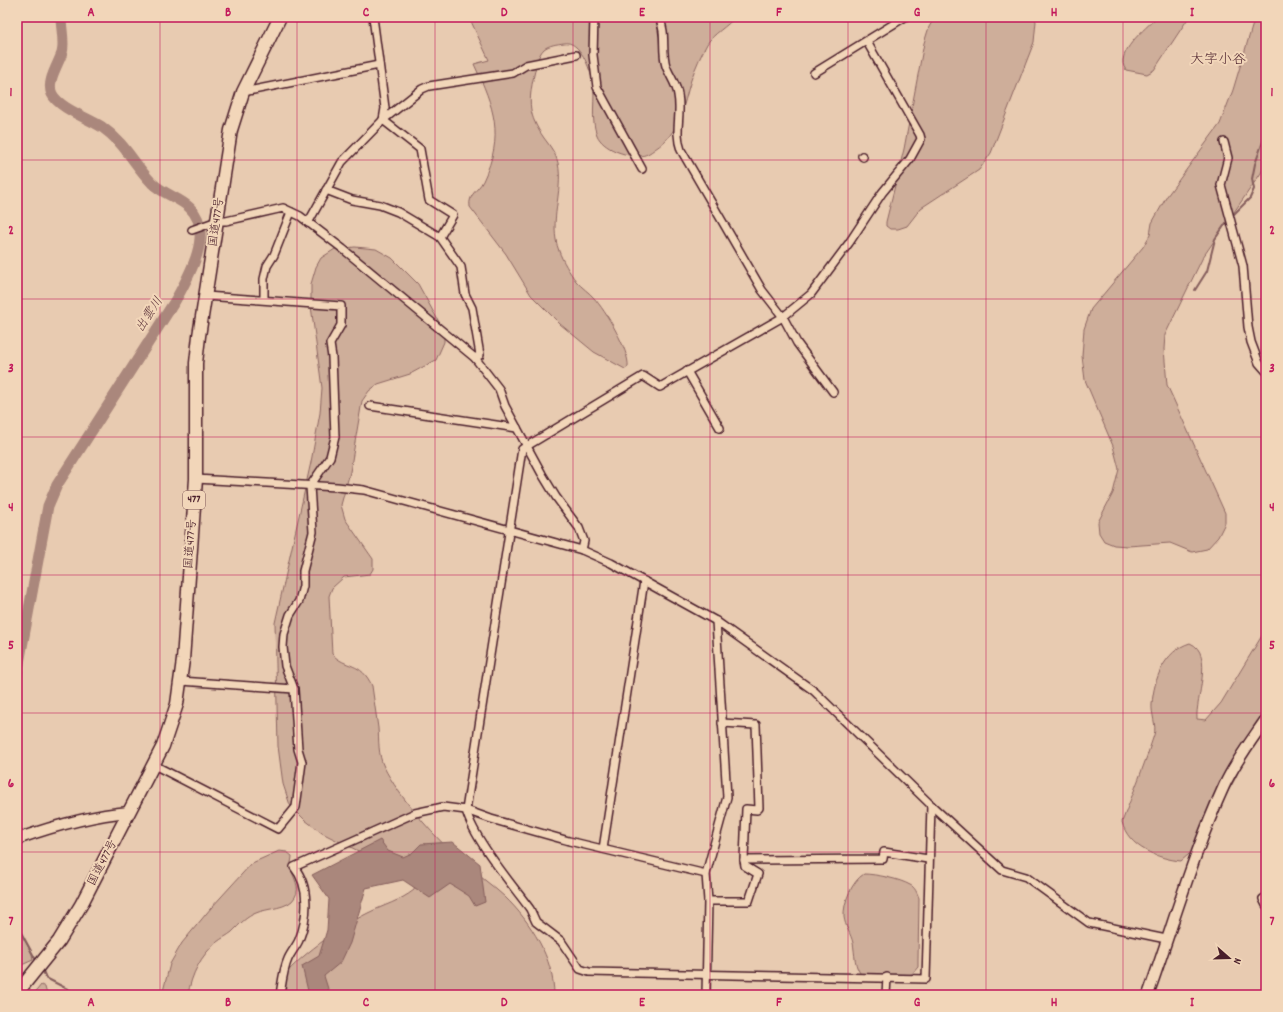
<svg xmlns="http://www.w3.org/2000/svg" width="1283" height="1012" viewBox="0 0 1283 1012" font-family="Dekko,'Klee One',sans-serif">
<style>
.green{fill:#ceae9a;stroke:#8c6662}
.water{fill:#aa877b;stroke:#845d5b}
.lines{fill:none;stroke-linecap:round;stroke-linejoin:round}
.stream{stroke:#845d5b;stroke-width:2}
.river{stroke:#aa877b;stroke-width:11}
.street-casing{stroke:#4a1f2b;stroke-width:10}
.secondary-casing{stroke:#4a1f2b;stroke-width:13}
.highway-casing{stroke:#4a1f2b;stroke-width:15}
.street{stroke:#f2d6b9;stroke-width:7}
.secondary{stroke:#f2d6b9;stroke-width:10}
.highway{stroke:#f2d6b9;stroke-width:12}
.grid{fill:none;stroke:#c2185b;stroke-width:1;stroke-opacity:0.55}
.labels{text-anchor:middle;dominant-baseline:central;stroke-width:4;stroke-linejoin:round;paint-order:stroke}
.shield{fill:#f2d6b9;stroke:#7c5656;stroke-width:1}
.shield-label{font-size:11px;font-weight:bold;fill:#4a1f2b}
.street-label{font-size:12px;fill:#4a1f2b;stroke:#f2d6b9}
.water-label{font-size:13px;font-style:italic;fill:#62393f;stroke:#f2d6b9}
.quarter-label{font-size:14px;fill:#4a1f2b;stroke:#f2d6b9}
.neatline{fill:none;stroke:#c2185b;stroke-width:1.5}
.grid-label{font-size:13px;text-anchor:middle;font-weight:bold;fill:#c2185b}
</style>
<rect width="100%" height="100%" fill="#e8cbb1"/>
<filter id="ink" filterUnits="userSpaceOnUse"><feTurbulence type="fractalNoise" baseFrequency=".025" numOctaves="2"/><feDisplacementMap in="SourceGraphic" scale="8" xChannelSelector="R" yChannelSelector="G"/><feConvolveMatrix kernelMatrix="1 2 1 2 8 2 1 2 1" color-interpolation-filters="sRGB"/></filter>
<g filter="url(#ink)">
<!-- green -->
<g class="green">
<path d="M469 17H735C727 27 714 33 707 44 701 55 695 68 691 80 683 106 680 133 655 149 650 153 645 156 639 156 625 156 603 149 597 135 590 118 596 99 593 82 590 69 580 40 564 43 557 44 549 45 544 49 537 56 536 67 534 75 528 102 528 115 544 138 550 146 556 154 558 163 564 192 548 222 559 251 562 260 570 273 576 281 582 288 589 292 594 298 605 310 630 351 628 367L625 369 594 352 560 324 531 295 506 254 470 207C468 194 478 191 483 181 505 135 494 108 474 64L489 60Z"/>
<path d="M935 17H1033L1036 21 1034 42 991 153 979 170 921 208 907 226 898 229H890L886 226V222L904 149 924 43 929 27Z"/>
<path d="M1157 17H1189L1154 70 1147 74 1126 70C1113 54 1146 28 1157 17Z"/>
<path d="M1255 17H1266V162L1261 173 1203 257 1165 335 1164 349 1167 385 1225 513V523L1218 537 1207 549 1192 552 1170 543 1128 546 1114 545 1104 541 1099 533 1098 522 1113 493 1119 469 1113 446 1085 380 1082 356 1084 329 1091 309 1143 247 1150 235 1152 223 1167 196 1220 124 1233 90Z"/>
<path d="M355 247 376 249 392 258 418 284 444 331V342L436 360 410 374 378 384 369 391 362 401 350 472 341 505 345 519 373 559V569L370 574 344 577 332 588 329 596 332 654C346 669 361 661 372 686 374 700 376 714 378 728 379 741 378 755 384 767 399 797 432 834 456 856 472 871 490 883 505 897 531 922 554 959 554 995H281L279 982C297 957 340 927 368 913 384 905 400 901 414 890L415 879 322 833 305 820 290 805 283 784 278 746 275 623 311 462 320 413 322 388 311 306V284L316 267 321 258 335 249Z"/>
<path d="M1266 629V713L1235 779 1196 848 1181 861C1158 859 1128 847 1122 822 1133 793 1145 764 1154 735 1157 726 1151 714 1152 704 1154 679 1164 651 1190 643 1215 653 1195 700 1197 719L1206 720 1221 703Z"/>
<path d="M279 851 287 852 292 856C292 860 290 864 291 868 293 878 301 887 295 897 289 909 267 908 256 913 246 917 240 924 232 932 227 936 222 938 217 942 201 955 191 975 188 995H162L170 964 182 943 211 908 252 863Z"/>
<path d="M864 874C875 874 900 879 910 885 915 887 917 893 919 898L918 960V967L912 974C898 977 874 986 862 975 854 968 855 953 853 943 851 934 845 926 844 917 843 903 852 881 864 874Z"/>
<path d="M17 926 32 954 33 960 17 967Z"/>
<path d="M41 985 45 987 47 995H33Z"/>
</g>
<!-- water -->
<path class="water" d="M380 840 388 851 403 857 412 853 421 844 453 842 480 864 485 902 475 906 469 896 450 884 430 898 403 880 366 888 350 943 341 962 324 976 330 995H309L302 966 319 956 327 930 329 899 312 875Z"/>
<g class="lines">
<!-- stream -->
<g class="stream">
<path d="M1231 217 1250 198 1254 189 1252 179 1255 164 1266 133"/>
<path d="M1195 290 1207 271 1215 239 1228 220"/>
<path d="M17 925 37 962"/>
<path d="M42 969 46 978 79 995"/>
</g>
<!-- river -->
<path class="river" d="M17 674 48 506 57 485 175 301C188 278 215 232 190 208 180 198 163 194 152 183 133 163 125 143 102 127 88 118 59 108 52 94 46 82 58 65 62 53 65 43 61 28 61 17"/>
<!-- street casing -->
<g class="street-casing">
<g id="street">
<path d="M373 17 385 108 383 120"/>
<path d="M594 17 593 55 597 87 642 169"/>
<path d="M659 17C667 34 661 49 666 66 669 75 677 85 678 95 682 114 674 131 681 150L762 290 783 317 797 343 833 392"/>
<path d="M867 42 920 135 921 139 910 159 882 193 849 243 811 294 783 317 660 387 643 376 522 449 466 810C474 840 511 883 530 909L536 922 561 941 580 969 589 972 926 979 931 805"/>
<path d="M814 73 905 17"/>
<path d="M243 92 379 65"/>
<path d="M383 120 420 149 429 200 453 215 440 237"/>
<path d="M1224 142 1228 158 1221 185 1243 266 1248 327 1251 342 1259 363 1266 371"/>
<path d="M862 156 863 157"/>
<path d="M326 190 352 200 380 205 398 212 440 237 461 267 465 294 472 308 480 355 475 358"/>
<path d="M308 223 342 162 383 120 422 89 429 86 513 73 526 65 576 55"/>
<path d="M192 230 217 221H226L283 208 300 216 343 249 475 358 499 389 505 406 542 474 556 497 579 528 584 541 582 550 611 563 716 621 814 691 931 805 1002 870 1026 877 1089 923 1166 939"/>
<path d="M264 299V279L267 266 274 255 291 212"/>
<path d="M687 371 720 428"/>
<path d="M370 406 517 428"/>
<path d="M196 479 337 487 364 490 582 550"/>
<path d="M181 681 294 689"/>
<path d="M154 765 278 829 296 807 302 762 298 749 294 689 285 666 283 647 284 634 290 615 299 601 303 586V571L313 532 310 486 330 457 335 437 332 357 330 344 341 325V306L206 296"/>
<path d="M603 849 644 581"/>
<path d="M744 860 883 859 884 852 928 859"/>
<path d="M1266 897 1263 899 1266 905"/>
<path d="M708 901H749L758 874 745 866 744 860 746 809 757 810 759 808 756 725 722 723"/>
<path d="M280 995C282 983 283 970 288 959 291 952 296 947 299 940 308 918 310 886 294 867L415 813 443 807 466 810 491 819 569 841 706 874"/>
<path d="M706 995 708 901 706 874 727 797 716 621"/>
<path d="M886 995 887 977"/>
</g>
</g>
<!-- secondary casing -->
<g class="secondary-casing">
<g id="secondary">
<path d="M17 839C54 826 91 815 129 812"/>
<path d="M1148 995C1173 925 1193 854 1224 786 1235 762 1251 741 1266 719"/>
</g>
</g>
<!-- highway casing -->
<g class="highway-casing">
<path id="highway" d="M17 993 59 941 81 905 163 746 177 704 183 660 196 479V363L199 336 231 130 243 92 280 17"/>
</g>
<!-- street -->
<use href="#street" class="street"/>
<!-- secondary -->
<use href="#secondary" class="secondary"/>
<!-- highway -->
<use href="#highway" class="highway"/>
</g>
</g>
<!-- grid -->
<path class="grid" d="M160 17V995M297 17V995M435 17V995M573 17V995M710 17V995M848 17V995M986 17V995M1123 17V995M17 160H1266M17 299H1266M17 437H1266M17 575H1266M17 713H1266M17 852H1266"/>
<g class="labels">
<!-- shield labels -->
<rect class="shield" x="183" y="491" width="22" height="18" rx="3"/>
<g class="shield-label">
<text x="194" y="500">477</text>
</g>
<!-- street labels -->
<g class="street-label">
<text transform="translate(217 222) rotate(-82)">国道477号</text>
<text transform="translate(191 544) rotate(-86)">国道477号</text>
<text transform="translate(103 863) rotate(-63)">国道477号</text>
</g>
<!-- water labels -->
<g class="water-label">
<text transform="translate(150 315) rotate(-57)">出雲川</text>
</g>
<!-- quarter labels -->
<g class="quarter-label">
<text x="1218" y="60">大字小谷</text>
</g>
</g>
<!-- margin -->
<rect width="1283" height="1012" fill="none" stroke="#f2d6b9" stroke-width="44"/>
<!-- north arrow -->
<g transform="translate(1229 958) rotate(110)" stroke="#f2d6b9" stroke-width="3" paint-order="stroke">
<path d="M0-3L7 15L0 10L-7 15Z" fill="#4a1f2b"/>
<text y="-6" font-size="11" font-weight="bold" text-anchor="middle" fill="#4a1f2b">N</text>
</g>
<rect x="22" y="22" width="1239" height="968" class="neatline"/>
<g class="grid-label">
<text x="91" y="16">A</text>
<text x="228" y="16">B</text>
<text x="366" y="16">C</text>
<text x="504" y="16">D</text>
<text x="642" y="16">E</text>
<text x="779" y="16">F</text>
<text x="917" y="16">G</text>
<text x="1054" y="16">H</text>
<text x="1192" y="16">I</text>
<text x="11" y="96">1</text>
<text x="1272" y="96">1</text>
<text x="11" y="234">2</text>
<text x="1272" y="234">2</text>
<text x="11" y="372">3</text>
<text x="1272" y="372">3</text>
<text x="11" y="511">4</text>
<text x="1272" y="511">4</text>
<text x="11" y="649">5</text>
<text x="1272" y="649">5</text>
<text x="11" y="787">6</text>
<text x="1272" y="787">6</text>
<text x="11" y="925">7</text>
<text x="1272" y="925">7</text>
<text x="91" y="1006">A</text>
<text x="228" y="1006">B</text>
<text x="366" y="1006">C</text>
<text x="504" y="1006">D</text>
<text x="642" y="1006">E</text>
<text x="779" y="1006">F</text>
<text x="917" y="1006">G</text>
<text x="1054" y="1006">H</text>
<text x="1192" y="1006">I</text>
</g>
</svg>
